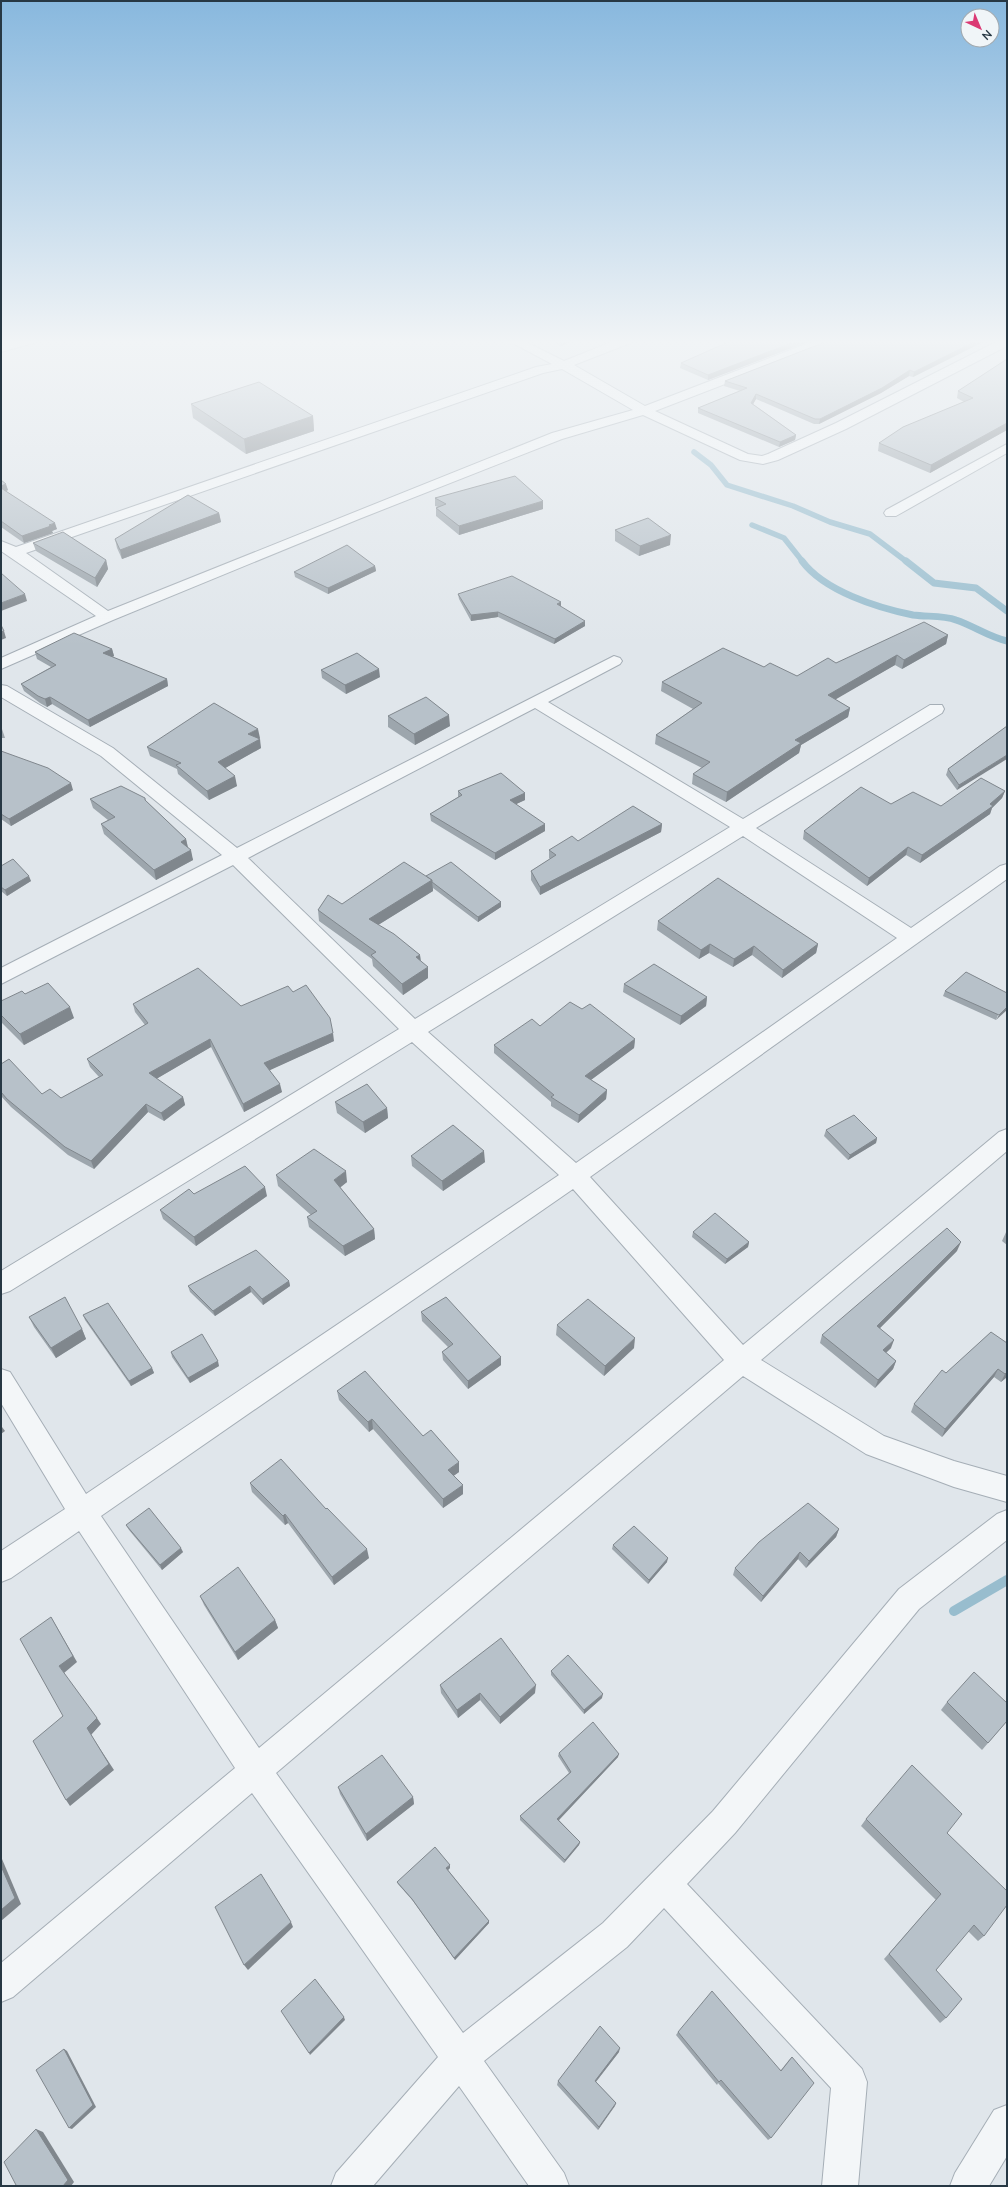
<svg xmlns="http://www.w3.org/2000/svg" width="1008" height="2187" viewBox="0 0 1008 2187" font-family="Lato,sans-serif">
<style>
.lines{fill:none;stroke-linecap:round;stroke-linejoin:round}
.stream-far2{stroke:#98bdce;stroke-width:5.5}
.stream-far1{stroke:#98bdce;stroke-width:7}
.stream{stroke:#98bdce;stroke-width:10}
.minor-casing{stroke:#a5aeb6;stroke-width:2}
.minor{fill:#f3f6f8;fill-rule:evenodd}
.wall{fill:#9da6ad}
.shaded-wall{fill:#80878d}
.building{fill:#b7c1c9;stroke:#80878d}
</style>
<rect width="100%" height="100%" fill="#e0e6eb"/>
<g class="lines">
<!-- stream-far2 -->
<g class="stream-far2">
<path d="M694 452 711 465 727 485 793 506 830 522 870 534 907 562"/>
<path d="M752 525 784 538 803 562"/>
</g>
<!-- stream-far1 -->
<g class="stream-far1">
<path d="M802 561C824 591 878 608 913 615 927 617 943 615 956 620 974 626 989 637 1007 641"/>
<path d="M906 561 934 583 976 588 1007 611"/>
</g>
<!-- stream -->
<path class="stream" d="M954 1611 1007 1580"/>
<!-- minor casing -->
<g class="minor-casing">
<g id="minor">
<path d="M20 339H39L37 342 1 352V344Z"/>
<path d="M505 339H520L564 361 619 339H635L633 342 574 365 645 406 819 339H836L834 342 655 411 748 454 762 456 768 454 836 423 1002 339H1007V346L846 429 778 460 763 464 740 460 643 415 562 439 359 519 113 620 1 669V658L96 616 1 551V541L16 547 536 367 552 364ZM562 369 633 410 552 433 108 611 26 553 543 373Z"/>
<path d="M1007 444V453L896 516H886L884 513 886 510Z"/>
<path d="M614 656 620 658 622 661 620 664 548 702 743 819 930 705H942L944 709 942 713 756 828 911 928 1000 866 1007 864V879L590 1177 743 1345 999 1132 1007 1129V1151L761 1360 884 1436 954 1461 1007 1476V1502L954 1487 866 1454 743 1376 276 1773 463 2033 603 1923 713 1811 899 1589 997 1514 1007 1510V1540L919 1609 735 1833 687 1884 862 2069 867 2082 858 2186H822L831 2088 664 1908 627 1947 484 2061 564 2173 569 2186H529L459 2086 373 2186H331L336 2173 438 2057 252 1793 13 1997 1 2002V1963L235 1768 79 1531 11 1578 1 1582V1551L65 1509 1 1403V1369L10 1372 86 1494 559 1175 412 1042 10 1291 1 1294V1271L399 1029 233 865 1 984V968L222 855 101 756 1 697V685L7 686 113 748 237 848ZM535 708 730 827 415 1019 248 858ZM743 836 897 938 576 1163 428 1032ZM573 1189 724 1360 259 1748 101 1516Z"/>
<path d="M1007 2105V2156L989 2186H950L955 2173 994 2110Z"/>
</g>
</g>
<!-- minor -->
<use href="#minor" class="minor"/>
</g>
<!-- wall -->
<g class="wall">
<path d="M548 339H577L561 346Z"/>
<path d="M735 339H815L708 380 680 368 681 363Z"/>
<path d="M833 339H989L913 377 909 376 881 393 819 424H814L756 399 753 404 796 435 795 440 779 447 698 413V408L740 391 724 386 725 381Z"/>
<path d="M1007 359V430L930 473 878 451 879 443 964 402 957 398 958 391Z"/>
<path d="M191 404 313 416 314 431 246 454 193 418Z"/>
<path d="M1 480 8 490 6 491 57 529 52 531 53 533 24 543 1 527Z"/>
<path d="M435 498 543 509 459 535 436 516V508L438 507 435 506Z"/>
<path d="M219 513 221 522 122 559 117 548 115 539Z"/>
<path d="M615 530 670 545 639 556 615 541Z"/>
<path d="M33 543 106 560 108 569 97 587 36 551Z"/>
<path d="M375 566 376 571 328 594 295 577 294 572Z"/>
<path d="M458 594 561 602V607L585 626 554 644 498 617 471 621 459 599Z"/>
<path d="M948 635 946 644 902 669 895 665 835 699 850 708 848 717 801 745 799 753 726 802 692 784 693 774 702 768 655 744 656 735 693 709 661 691 662 682 764 667 797 676 836 663Z"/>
<path d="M112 649 114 656 112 657 167 679 168 686 90 727 52 704 47 707 40 703 24 691 21 684 51 667 37 659 35 652Z"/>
<path d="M321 670 380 677 346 694 322 678Z"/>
<path d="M388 716 450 726 415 745 388 727Z"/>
<path d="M1007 726 957 790 946 775 948 769Z"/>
<path d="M1 729H2L5 738H1Z"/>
<path d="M260 738 258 739 261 748 225 768 237 786 209 800 178 774 177 769 150 756 147 747Z"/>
<path d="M1 751 73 790 11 826 1 819Z"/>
<path d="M458 791 525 793V800L516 804 545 831 495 860 431 821 430 814 458 797Z"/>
<path d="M1005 791 1002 798 992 808 990 814 920 863 906 855 867 886 803 839 804 831 891 804 941 806Z"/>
<path d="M145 798 146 801 186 839 188 847 193 860 156 880 104 834 101 824 108 820 93 808 90 799Z"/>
<path d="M662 824 661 832 540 895 531 880V871L550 859 549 858V850L578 841Z"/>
<path d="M1 866 31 881 7 896 1 891Z"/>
<path d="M426 876 501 902V907L478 922 433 888V891L378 925 420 955 421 961 428 978 403 995 373 966 372 959 319 921 318 910 342 904Z"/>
<path d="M658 921 818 944 816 953 782 978 752 955 733 967 709 953 699 959 657 930Z"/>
<path d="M624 984 707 997 706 1006 680 1025 623 992Z"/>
<path d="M945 991 1007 993 996 1020 943 996Z"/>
<path d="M25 994 74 1018 24 1045 1 1022V1001Z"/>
<path d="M133 1004 241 1006 334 1041 269 1070 282 1092 244 1112 211 1047 156 1079 183 1097 185 1105 164 1121 148 1112 94 1169 68 1155 11 1107 1 1096V1064L42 1094 61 1098 99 1077 90 1067 87 1059 145 1025 135 1012Z"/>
<path d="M540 1026 635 1039 634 1048 591 1080 607 1090 606 1099 578 1123 551 1106V1102L494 1053V1045Z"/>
<path d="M335 1102 387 1108 388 1118 365 1133 337 1113Z"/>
<path d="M826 1130 877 1138 876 1143 848 1160 824 1136Z"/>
<path d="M411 1156 485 1162 443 1191 412 1166Z"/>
<path d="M276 1175 347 1182 340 1187 374 1229 375 1239 345 1256 309 1227 307 1217 311 1215 278 1186Z"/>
<path d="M194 1194 267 1196 196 1246 163 1219 160 1210Z"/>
<path d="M1007 1230V1245L1002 1241Z"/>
<path d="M693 1232 749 1242 748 1247 725 1264 692 1237Z"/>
<path d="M957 1251 880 1328 891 1348 886 1353 896 1361 893 1369 875 1388 820 1343 822 1335Z"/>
<path d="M289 1281 290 1286 263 1305 251 1292 215 1316 190 1292 188 1286Z"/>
<path d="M421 1312 501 1357V1365L468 1389 443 1360 442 1352 448 1347 422 1321Z"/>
<path d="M83 1315 152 1368 154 1373 131 1386 85 1320Z"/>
<path d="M29 1317 82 1329 86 1339 56 1358 34 1327Z"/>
<path d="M557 1325 634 1348 604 1376 556 1335Z"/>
<path d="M991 1332 1007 1377 1001 1382 994 1377 942 1437 911 1412 914 1404Z"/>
<path d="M171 1352 219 1366 190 1383 172 1357Z"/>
<path d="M337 1391 423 1436 459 1472 453 1476 463 1494 443 1508 373 1429 369 1432 339 1400Z"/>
<path d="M250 1483 369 1558 334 1585 288 1523 285 1525 252 1492Z"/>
<path d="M126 1525 183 1552 162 1570 129 1530Z"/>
<path d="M839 1529 836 1537 806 1568 798 1559 761 1602 733 1575 735 1568Z"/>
<path d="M613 1545 667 1562 648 1584 612 1549Z"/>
<path d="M200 1596 275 1620 278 1628 238 1660 204 1605Z"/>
<path d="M551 1671 602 1698 584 1714 551 1675Z"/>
<path d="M440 1685 535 1693 500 1724 480 1700 458 1718 441 1693Z"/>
<path d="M947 1702 1007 1721 982 1750 941 1710Z"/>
<path d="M559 1753 618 1757 559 1820 580 1842 579 1845 564 1863 520 1820V1816L569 1773 558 1756Z"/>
<path d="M338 1787 413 1797 414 1804 367 1841 340 1794Z"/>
<path d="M866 1819 947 1833 984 1936 978 1941 968 1931 936 1970 946 2018 940 2023 884 1959 936 1900 861 1826Z"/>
<path d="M450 1868 448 1870 489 1921V1923L455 1960 413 1901 398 1884 397 1882Z"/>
<path d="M678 2032 781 2070 789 2060 792 2057 771 2138 768 2140 718 2083 717 2085 676 2035Z"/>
<path d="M619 2052 596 2082 616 2103 598 2130 557 2085 558 2081Z"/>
</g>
<!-- shaded-wall -->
<g class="shaded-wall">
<path d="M563 339H577L561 346V340Z"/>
<path d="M802 339H815L708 380V375Z"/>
<path d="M980 339H989L913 377 914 372Z"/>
<path d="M910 370 909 376 881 393 819 424 820 419Z"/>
<path d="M756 394V399L751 408V403Z"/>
<path d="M313 416 314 431 246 454 244 439Z"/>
<path d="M1007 423V430L930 473 931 465Z"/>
<path d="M796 435 795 440 779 447 780 442Z"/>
<path d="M6 484 8 490 1 493V486Z"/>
<path d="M543 501V509L459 535V526Z"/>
<path d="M219 513 221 522 122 559 120 550Z"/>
<path d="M55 523 57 529 52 531 53 533 24 543 22 536Z"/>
<path d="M671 535 670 545 639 556 640 546Z"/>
<path d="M106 560 108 569 97 587 95 578Z"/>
<path d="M375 566 376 571 328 594V588Z"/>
<path d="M25 594 27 601 1 611V603Z"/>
<path d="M561 602V608L557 604Z"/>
<path d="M498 612V617L471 621V615Z"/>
<path d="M585 621V626L554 644 555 639Z"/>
<path d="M4 631 6 638 1 640V632Z"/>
<path d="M948 635 946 644 902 669 904 660Z"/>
<path d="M112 649 114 656 104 661 103 653Z"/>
<path d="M897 655 895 665 826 705 828 695Z"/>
<path d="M379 669 380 677 346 694 345 685Z"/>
<path d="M167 679 168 686 90 727 88 720Z"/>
<path d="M50 697 52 704 47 707 45 699Z"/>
<path d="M850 708 848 717 801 745 799 753 726 802 727 792 795 740Z"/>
<path d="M449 715 450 726 415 745 414 734Z"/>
<path d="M258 729 260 738 250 743 248 734Z"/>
<path d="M260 739 261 748 220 771 218 762Z"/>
<path d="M1007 755V759L957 790 959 785Z"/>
<path d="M235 776 237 786 209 800 207 791Z"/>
<path d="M71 783 73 790 11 826 9 819Z"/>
<path d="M1005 791 1002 798 992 808 990 814 920 863 922 855 990 804Z"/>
<path d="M525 793V800L510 807V800Z"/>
<path d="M545 824V831L495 860V853Z"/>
<path d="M662 824 661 832 540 895V887Z"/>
<path d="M186 839 188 849 181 842Z"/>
<path d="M908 847 906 855 867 886 869 878Z"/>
<path d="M191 850 193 860 156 880 154 870Z"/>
<path d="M29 876 31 881 7 896 5 890Z"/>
<path d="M432 880 433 891 370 930 369 919Z"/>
<path d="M501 902V907L478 922V917Z"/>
<path d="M710 944 709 953 699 959 701 950Z"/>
<path d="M818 944 816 953 782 978 783 970Z"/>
<path d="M754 946 752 955 733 967 734 959Z"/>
<path d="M420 955 421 966 416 957Z"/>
<path d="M428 967V978L403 995 402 984Z"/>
<path d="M707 997 706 1006 680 1025 681 1016Z"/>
<path d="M70 1007 74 1018 24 1045 20 1034Z"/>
<path d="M1007 1007V1010L996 1020 999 1015Z"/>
<path d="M333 1033 334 1041 266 1072 264 1063Z"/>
<path d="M210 1039 211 1047 151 1082 149 1073Z"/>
<path d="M635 1039 634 1048 584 1085 585 1076Z"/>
<path d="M280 1084 282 1092 244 1112 243 1104Z"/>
<path d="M607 1090 606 1099 578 1123 579 1115Z"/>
<path d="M183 1097 185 1105 164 1121 161 1113Z"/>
<path d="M146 1104 148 1112 94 1169 91 1161Z"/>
<path d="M387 1108 388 1118 365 1133 363 1122Z"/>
<path d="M877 1138 876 1143 848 1160 850 1155Z"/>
<path d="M484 1151 485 1162 443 1191 442 1181Z"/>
<path d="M346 1171 347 1182 336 1191 334 1180Z"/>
<path d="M265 1187 267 1196 196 1246 194 1237Z"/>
<path d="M374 1229 375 1239 345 1256 343 1246Z"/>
<path d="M749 1242 748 1247 725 1264 727 1259Z"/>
<path d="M961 1242 957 1251 874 1334 877 1326Z"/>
<path d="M289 1281 290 1286 263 1305 262 1299Z"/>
<path d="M250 1286 251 1292 215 1316 213 1311Z"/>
<path d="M82 1329 86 1339 56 1358 51 1348Z"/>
<path d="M635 1338 634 1348 604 1376 605 1366Z"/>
<path d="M894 1340 891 1348 880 1358 883 1350Z"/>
<path d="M501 1357V1365L468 1389V1381Z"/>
<path d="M218 1361 219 1366 190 1383 188 1378Z"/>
<path d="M896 1361 893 1369 875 1388 878 1380Z"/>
<path d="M152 1368 154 1373 131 1386 129 1381Z"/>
<path d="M998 1369 994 1377 942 1437 945 1429Z"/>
<path d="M1007 1372V1377L1001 1382 1005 1374Z"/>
<path d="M372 1419 373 1429 369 1432 368 1422Z"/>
<path d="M1 1427H2L5 1431 1 1434Z"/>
<path d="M459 1462V1472L448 1480V1470Z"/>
<path d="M463 1485V1494L443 1508V1499Z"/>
<path d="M285 1514 288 1523 285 1525 283 1516Z"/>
<path d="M839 1529 836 1537 806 1568 809 1561Z"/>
<path d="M181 1548 183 1552 162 1570 160 1565Z"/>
<path d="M367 1549 369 1558 334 1585 332 1577Z"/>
<path d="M800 1552 798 1559 761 1602 763 1596Z"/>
<path d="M668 1558 667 1562 648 1584 649 1580Z"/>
<path d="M51 1617 77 1662 64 1673 59 1666Z"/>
<path d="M275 1620 278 1628 238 1660 235 1652Z"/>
<path d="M536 1685 535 1693 500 1724V1717Z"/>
<path d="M480 1693V1700L458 1718 457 1710Z"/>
<path d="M603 1694 602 1698 584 1714V1710Z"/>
<path d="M97 1718 101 1724 91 1735 114 1770 70 1806 66 1800 87 1728Z"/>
<path d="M619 1754 618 1757 557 1822V1819Z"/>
<path d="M413 1797 414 1804 367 1841 366 1834Z"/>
<path d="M580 1842 579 1845 564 1863 565 1860Z"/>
<path d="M1 1858 2 1859 21 1904 1 1921Z"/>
<path d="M450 1865V1868L447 1871 446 1868Z"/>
<path d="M489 1921V1923L455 1960 454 1958Z"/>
<path d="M291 1922 293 1927 248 1970 244 1965Z"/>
<path d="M344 2017 345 2020 310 2055 309 2053Z"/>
<path d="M620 2048 619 2052 594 2084 595 2081Z"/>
<path d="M64 2049 67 2051 96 2107 72 2129 69 2128Z"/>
<path d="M616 2103 615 2106 598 2130 599 2127Z"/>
<path d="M36 2129 43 2132 74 2182 71 2186H63Z"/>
</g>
<!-- building -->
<g class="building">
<path d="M735 339H802L708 375 681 363Z"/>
<path d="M833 339H980L914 372 910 370 882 388 820 419H815L756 394 751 403 796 435 780 442 698 408 747 388 725 381Z"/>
<path d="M1007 359V423L931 465 879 443 903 427 973 398 958 391Z"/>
<path d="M259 382 313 416 244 439 191 404Z"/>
<path d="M515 476 543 501 459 526 436 508 446 504 435 498Z"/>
<path d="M1 480 6 484 1 486Z"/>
<path d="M1 488 55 523 49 525 51 526 22 536 1 521Z"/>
<path d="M188 495 219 513 120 550 115 539Z"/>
<path d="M648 518 671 535 640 546 615 530Z"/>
<path d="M63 532 106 560 95 578 33 543Z"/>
<path d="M347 545 375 566 328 588 294 572Z"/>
<path d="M1 573 25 594 1 603Z"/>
<path d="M512 576 561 602 557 604 585 621 555 639 498 612 471 615 458 594Z"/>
<path d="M924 622 948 635 904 660 897 655 828 695 850 708 795 740 801 743 727 792 693 774 710 762 656 735 702 703 662 682 723 648 764 667 770 663 797 676 828 658 836 663Z"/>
<path d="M1 625 4 631 1 632Z"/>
<path d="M74 633 112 649 103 653 167 679 88 720 50 697 45 699 38 696 21 684 56 665 35 652Z"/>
<path d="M357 653 379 669 345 685 321 670Z"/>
<path d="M426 697 449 715 414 734 388 716Z"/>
<path d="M214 703 258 729 248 734 260 739 218 762 235 776 207 791 176 765 181 763 147 747Z"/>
<path d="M1007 726V755L959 785 948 769Z"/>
<path d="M1 751 48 768 71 783 9 819 1 814Z"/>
<path d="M501 773 525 793 510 800 545 824 495 853 430 814 462 795 458 791Z"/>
<path d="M981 778 1005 791 990 804 993 806 922 855 908 847 869 878 804 831 861 787 891 804 913 792 941 806Z"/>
<path d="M121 786 145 798V800L186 839 181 842 191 850 154 870 101 824 115 817 90 799Z"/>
<path d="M633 806 662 824 540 887 531 871 556 855 549 850 572 836 578 841Z"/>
<path d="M13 859 29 876 5 890 1 887V866Z"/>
<path d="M404 862 432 880 369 919 394 934 420 955 416 957 428 967 402 984 371 955 376 952 318 910 328 895 342 904Z"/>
<path d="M451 862 501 902 478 917 432 882V880L426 876Z"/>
<path d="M718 878 818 944 783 970 754 946 734 959 710 944 701 950 658 921Z"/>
<path d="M654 964 707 997 681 1016 624 984Z"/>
<path d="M198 968 241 1006 288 986 293 992 306 985 330 1018 333 1033 264 1063 280 1084 243 1104 210 1039 149 1073 183 1097 161 1113 146 1104 91 1161 65 1147 7 1099 1 1092V1064L9 1059 42 1094 50 1089 61 1098 103 1075 87 1059 148 1023 133 1004Z"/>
<path d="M966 972 1007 993V1007L999 1015 945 991Z"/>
<path d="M48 983 70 1007 20 1034 1 1015V1001L22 991 25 994Z"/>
<path d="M570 1002 582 1009 590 1004 635 1039 585 1076 607 1090 579 1115 551 1097 554 1095 494 1045 532 1019 540 1026Z"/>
<path d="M367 1084 387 1108 363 1122 335 1102Z"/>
<path d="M854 1115 877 1138 850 1155 826 1130Z"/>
<path d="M453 1125 484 1151 442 1181 411 1156Z"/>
<path d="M314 1149 346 1171 334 1180 374 1229 343 1246 307 1217 317 1211 276 1175Z"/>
<path d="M245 1166 265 1187 194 1237 160 1210 189 1189 194 1194Z"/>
<path d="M715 1213 749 1242 727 1259 693 1232Z"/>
<path d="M947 1228 961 1242 877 1326 894 1340 883 1350 896 1361 878 1380 822 1335Z"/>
<path d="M256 1250 289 1281 262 1299 250 1286 213 1311 188 1286Z"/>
<path d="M65 1297 82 1329 51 1348 29 1317Z"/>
<path d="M446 1297 501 1357 468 1381 442 1352 453 1344 421 1312Z"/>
<path d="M588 1299 635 1338 605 1366 557 1325Z"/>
<path d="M108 1303 152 1368 129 1381 83 1315Z"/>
<path d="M991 1332 1007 1343V1372L1005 1374 998 1369 945 1429 914 1404 942 1370 946 1373Z"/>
<path d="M202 1334 218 1361 188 1378 171 1352Z"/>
<path d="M365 1371 423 1436 431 1430 459 1462 448 1470 463 1485 443 1499 372 1419 368 1422 337 1391Z"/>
<path d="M281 1459 326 1509 327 1508 367 1549 332 1577 285 1514 283 1516 250 1483Z"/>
<path d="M808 1503 839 1529 809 1561 800 1552 763 1596 735 1568 759 1542Z"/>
<path d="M149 1508 181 1548 160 1565 126 1525Z"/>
<path d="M634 1526 668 1558 649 1580 613 1545Z"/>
<path d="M238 1567 275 1620 235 1652 200 1596Z"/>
<path d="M51 1617 73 1656 59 1666 97 1718 87 1728 109 1764 66 1800 33 1741 63 1716 20 1639Z"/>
<path d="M501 1638 536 1685 500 1717 480 1693 457 1710 440 1685Z"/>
<path d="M568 1655 603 1694 584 1710 551 1671Z"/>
<path d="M974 1672 1007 1703V1721L988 1743 947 1702Z"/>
<path d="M593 1722 619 1754 557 1819 580 1842 565 1860 520 1816 571 1772 559 1753Z"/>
<path d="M382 1755 413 1797 366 1834 338 1787Z"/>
<path d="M912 1765 962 1814 947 1833 1007 1891V1905L984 1936 974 1925 936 1970 962 1999 946 2018 889 1954 941 1894 866 1819Z"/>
<path d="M435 1847 450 1865 446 1868 489 1921 454 1958 412 1899 397 1882Z"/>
<path d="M1 1866 15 1898 1 1910Z"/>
<path d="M261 1874 291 1922 244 1965 215 1907Z"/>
<path d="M315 1979 344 2017 309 2053 281 2011Z"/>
<path d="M712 1991 781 2071 792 2057 814 2083 771 2138 721 2080 719 2082 678 2032Z"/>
<path d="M600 2026 620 2048 595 2081 616 2103 599 2127 558 2081Z"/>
<path d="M64 2049 93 2105 69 2128 36 2070Z"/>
<path d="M36 2129 68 2180 63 2186H15L16 2185 4 2162Z"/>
</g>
<!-- sky -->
<linearGradient id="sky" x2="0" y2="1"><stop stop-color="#88b8de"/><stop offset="0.53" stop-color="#f1f4f6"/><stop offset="1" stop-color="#f1f4f6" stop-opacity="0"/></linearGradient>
<rect width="1008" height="645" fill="url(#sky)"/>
<!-- border -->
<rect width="1008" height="2187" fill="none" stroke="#273844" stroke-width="4"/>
<!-- north arrow -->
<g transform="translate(980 28) rotate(136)"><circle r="19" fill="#f0f5f8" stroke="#a0a9b0"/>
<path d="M0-3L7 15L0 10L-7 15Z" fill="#db3974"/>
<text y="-6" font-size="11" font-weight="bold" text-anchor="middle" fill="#273844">N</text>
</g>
</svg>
